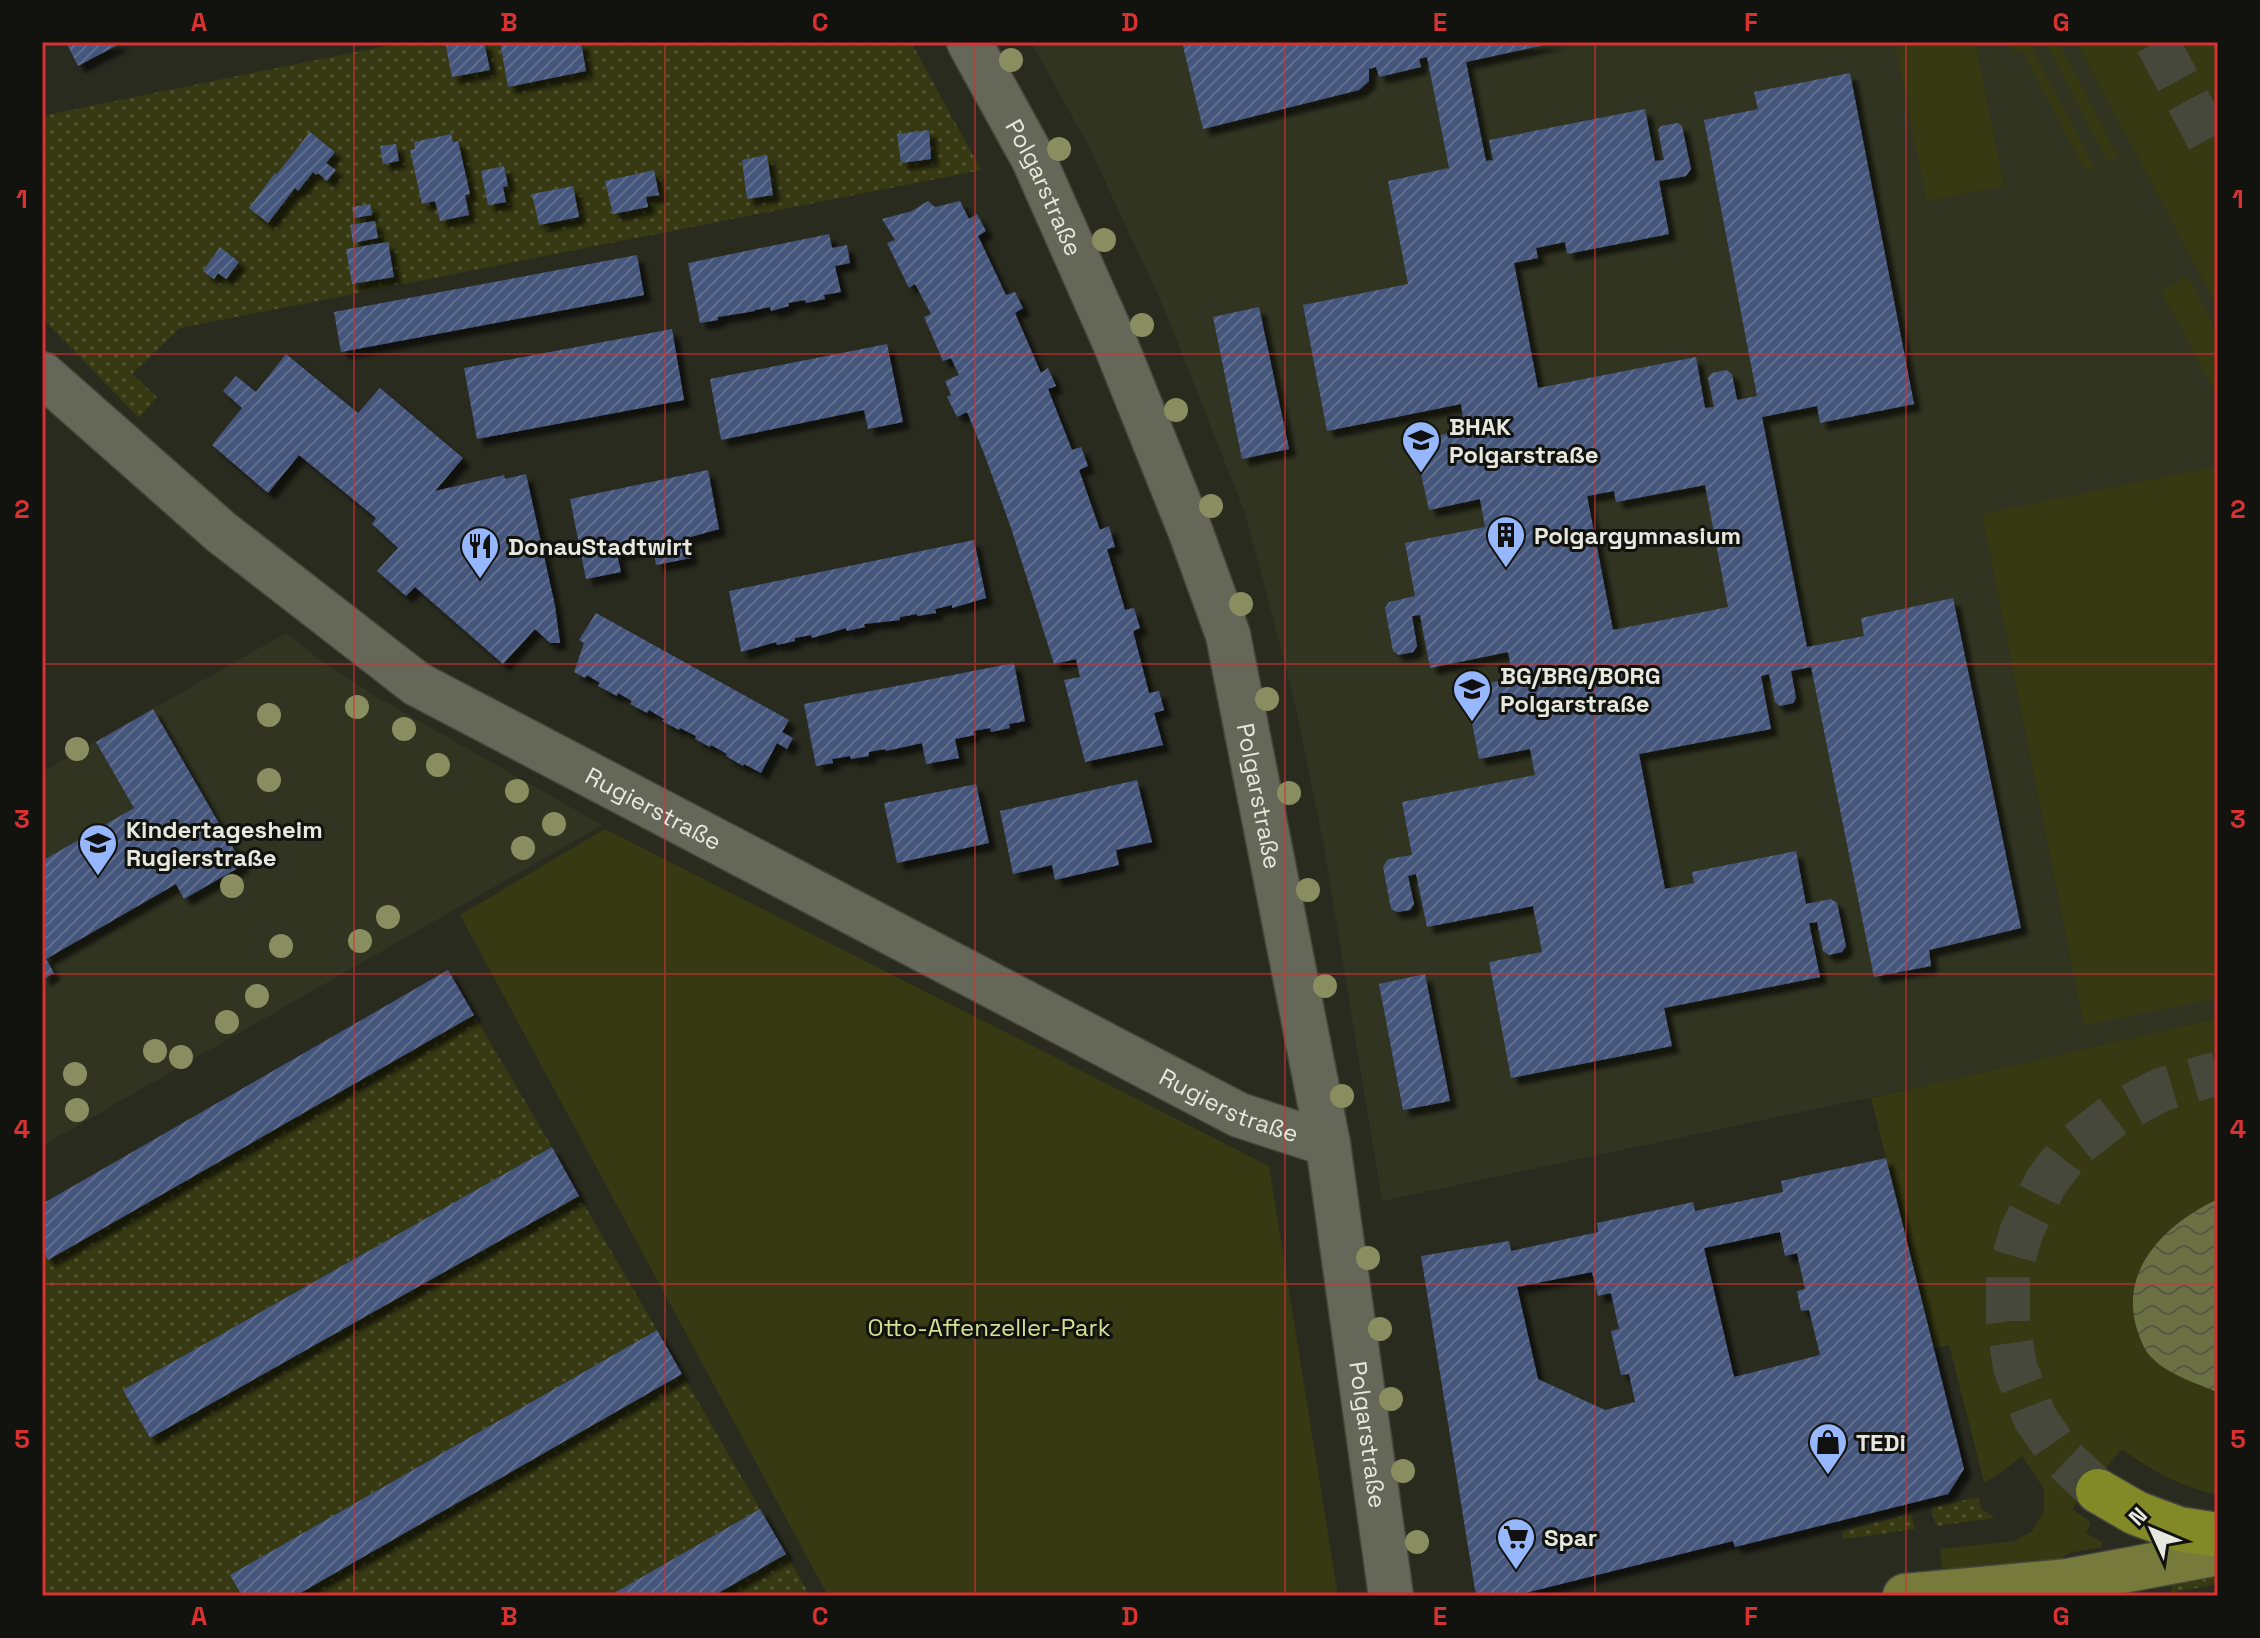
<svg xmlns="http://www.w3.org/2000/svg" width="2260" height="1638" viewBox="0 0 2260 1638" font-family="'Space Grotesk',sans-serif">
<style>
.built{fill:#313421}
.grass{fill:url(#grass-dots)}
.park{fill:#363912}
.water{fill:url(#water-waves)}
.building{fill:url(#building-hatch);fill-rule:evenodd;filter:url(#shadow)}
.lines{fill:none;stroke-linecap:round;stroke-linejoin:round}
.highway-tunnel{stroke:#46483c;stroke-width:44;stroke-dasharray:44 22;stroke-linecap:butt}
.minor-casing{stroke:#45463c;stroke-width:47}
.major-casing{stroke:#45463c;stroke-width:47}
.highway-casing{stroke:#45463c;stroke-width:47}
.minor{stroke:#656759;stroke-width:44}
.major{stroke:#767b3b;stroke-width:44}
.highway{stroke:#828927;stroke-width:44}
.tree{fill:#898e60}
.grid{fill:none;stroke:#d73231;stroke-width:2;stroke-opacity:0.55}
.labels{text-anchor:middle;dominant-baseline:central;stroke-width:6;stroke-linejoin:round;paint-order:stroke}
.street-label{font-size:24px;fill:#e7e9e1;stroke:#12130e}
.poi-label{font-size:24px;font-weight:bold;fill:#e7e9e1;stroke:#12130e;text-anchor:start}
.park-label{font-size:24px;fill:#d7df95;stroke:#12130e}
.neatline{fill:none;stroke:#d73231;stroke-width:3}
.grid-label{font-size:26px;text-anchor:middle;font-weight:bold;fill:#d73231}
</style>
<defs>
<pattern id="grass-dots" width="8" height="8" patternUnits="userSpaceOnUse" patternTransform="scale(2)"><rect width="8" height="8" fill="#363912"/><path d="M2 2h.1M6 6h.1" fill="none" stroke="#535634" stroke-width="1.8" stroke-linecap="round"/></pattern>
<pattern id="water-waves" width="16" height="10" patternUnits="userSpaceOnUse" patternTransform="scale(2)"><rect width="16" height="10" fill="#6c7143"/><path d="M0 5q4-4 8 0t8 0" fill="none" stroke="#575944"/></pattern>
<pattern id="building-hatch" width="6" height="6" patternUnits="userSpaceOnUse" patternTransform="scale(2)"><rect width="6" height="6" fill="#45567c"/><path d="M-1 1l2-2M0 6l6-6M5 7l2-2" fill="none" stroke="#606e8e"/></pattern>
<filter id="shadow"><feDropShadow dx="7" dy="7" stdDeviation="2" flood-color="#0009"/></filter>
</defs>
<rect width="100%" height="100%" fill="#292b1f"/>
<!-- built -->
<g class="built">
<path d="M1031 42H2076L2218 308V1018L1919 1087 1382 1201 1323 841 1294 699 1246 516 1164 308 1089 147Z"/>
<path d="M286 633 319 659 375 696 602 825 42 1146V772Z"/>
</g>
<!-- grass -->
<g class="grass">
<path d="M405 42H911L981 170 180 328 132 374 157 397 139 418 42 318V116Z"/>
<path d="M474 1015 552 1147 123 1390 150 1438 579 1196 657 1330 230 1575 242 1596H42V1250L48 1260Z"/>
<path d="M682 1374 760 1509 609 1596H295Z"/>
<path d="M1978 1497 1981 1509 1995 1518 1936 1526 1931 1508Z"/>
<path d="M1911 1514 1915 1529 1844 1539 1842 1531Z"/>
<path d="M786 1554 810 1596H713Z"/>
<path d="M2218 1575V1584L2171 1593 2172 1584Z"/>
</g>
<!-- park -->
<g class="park">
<path d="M1925 42H1975L2004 186 1927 201 1896 48Z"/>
<path d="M2009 42H2037L2031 46 2095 169 2086 172 2022 50 2015 53Z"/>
<path d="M2045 42H2058L2118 156 2108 162Z"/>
<path d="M2076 42H2218V308Z"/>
<path d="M2187 276 2218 334V398L2161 291Z"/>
<path d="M2218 466V998L2084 1025 1982 514Z"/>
<path d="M605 829 1269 1166 1338 1596H828L460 915Z"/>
<path d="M2218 1018V1199L2207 1204 2218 1392V1495C2182 1487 2151 1471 2122 1449L2072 1509 2091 1522 2086 1533 2102 1542V1547L2069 1553 2058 1561 1946 1571 1942 1567 1940 1549 2015 1541 2032 1531 2044 1512V1489L2022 1456 1995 1477 1984 1482 1949 1345 1934 1349 1871 1098Z"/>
</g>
<!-- water -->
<path class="water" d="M2218 1199V1392H2217C2196 1383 2169 1375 2152 1358 2144 1351 2139 1336 2136 1326 2120 1266 2169 1222 2218 1199Z"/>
<!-- building -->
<g class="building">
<path d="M66 42H123L78 66Z"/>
<path d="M445 42H484L490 70 452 77Z"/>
<path d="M500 42H581L586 71 508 87Z"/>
<path d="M1182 42H1558L1466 62 1486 161 1493 160 1489 140 1645 109 1655 161 1664 160 1658 130 1661 126 1678 123 1682 126 1691 169 1686 176 1659 181 1669 234 1567 254 1565 242 1536 248 1538 258 1514 263 1538 388 1696 357 1705 408 1714 407 1708 378 1712 373 1726 370 1732 374 1737 400 1757 396 1704 120 1758 109 1754 92 1850 73 1914 404 1820 423 1817 406 1762 417 1807 647 1864 636 1861 618 1953 598 2021 928 1929 950 1931 966 1874 977 1811 667 1791 671 1796 698 1793 703 1780 706 1775 702 1769 674 1761 676 1771 729 1639 754 1665 889 1694 883 1692 872 1796 851 1806 904 1831 899 1837 903 1846 946 1842 952 1829 955 1823 951 1817 922 1809 923 1820 977 1664 1008 1672 1046 1511 1078 1489 962 1542 952 1533 906 1427 927 1416 874 1408 876 1414 904 1410 910 1397 912 1391 909 1383 867 1388 859 1412 855 1402 802 1535 775 1530 749 1479 759 1465 688 1513 678 1508 652 1430 668 1420 615 1412 616 1417 646 1413 652 1399 655 1393 651 1385 608 1389 602 1415 596 1405 543 1485 527 1480 499 1429 510 1421 474 1415 440 1465 430 1461 404 1327 431 1303 305 1408 284 1388 181 1449 168 1427 57 1419 59 1421 67 1379 77 1376 67 1369 69V81L1359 90 1203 129ZM1705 485 1728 607 1613 630 1587 496 1614 491 1616 502Z"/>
<path d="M929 130 931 159 901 163 897 134Z"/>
<path d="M310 132 335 152 326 163 336 170 327 181 318 173 316 175 313 172 298 191 295 188 268 223 249 208 275 173 277 174Z"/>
<path d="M451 134 453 142 458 141 470 194 465 195 469 215 440 221 435 201 422 204 410 150 415 149 414 142Z"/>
<path d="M396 144 399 161 383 164 380 146Z"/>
<path d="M767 155 773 195 747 199 742 160Z"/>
<path d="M504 166 508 186 503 187 506 202 488 205 481 171Z"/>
<path d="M654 170 659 195 646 197 648 207 613 214 605 181Z"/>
<path d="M573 186 579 217 539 225 532 194Z"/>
<path d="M928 201 935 207 960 201 969 219 977 214 986 231 978 236 1006 295 1015 292 1023 308 1015 313 1041 373 1048 368 1056 386 1048 389 1072 450 1081 447 1088 466 1079 470 1100 530 1109 526 1115 547 1107 549 1125 610 1134 608 1140 628 1133 631 1149 693 1159 691 1164 710 1154 713 1163 745 1085 762 1064 680 1080 677 1076 659 1054 664 1011 528 985 456 967 412 957 417 947 397 951 395 945 381 959 375 951 358 943 361 924 317 931 314 915 284 909 288 887 243 895 240 882 219 912 211Z"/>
<path d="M370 204 372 215 354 218 352 207Z"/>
<path d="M375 221 378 238 353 243 350 225Z"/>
<path d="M829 234 832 248 847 245 850 263 835 266 841 292 824 295 825 299 806 303 805 300 788 303 789 306 771 311 770 307 755 310V311L718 317V320L700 323 688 263Z"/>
<path d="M388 242 394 277 352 284 346 249Z"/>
<path d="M220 247 239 262 226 279 218 273 214 279 203 271Z"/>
<path d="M637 255 644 295 341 352 334 312Z"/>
<path d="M1259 307 1289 449 1242 459 1213 317Z"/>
<path d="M672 329 684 400 477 439 464 368Z"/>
<path d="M887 344 903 422 868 429 864 410 721 440 710 379Z"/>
<path d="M286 354 358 413 380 388 463 458 435 491 504 475 505 479 526 474 555 606 560 643H550L535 629 503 664 415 587 406 596 377 571 398 548 372 524 376 518 299 455 268 493 212 445 242 408 223 391 236 376 256 392Z"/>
<path d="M708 470 719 529 687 538 691 558 656 565 652 543 635 547V550L617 554 621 572 586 579 570 499Z"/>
<path d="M974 540 986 598 952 608V605L935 609 936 613 917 616V614L900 617V620L864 624 865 627 847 631 846 628 812 638 811 635 795 638V641L777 645 776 642 741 652 729 591Z"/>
<path d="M596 613 789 720 782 732 793 738 787 749 777 743 761 773 744 764 743 766 726 756 727 754 711 745 710 747 695 739 696 736 680 728 679 730 662 721 664 719 649 710 647 713 630 704 632 701 618 693 617 696 598 686 600 683 587 675 585 678 574 672 584 643 579 640Z"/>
<path d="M1014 663 1025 721 1009 724 1010 728 991 732 990 728 973 731 975 735 955 739 959 758 926 764 922 743 886 751 885 749 869 752V756L851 759 850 756 832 759 833 763 816 766 804 704Z"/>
<path d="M153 709 243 865 184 899 176 884 46 959 54 973 42 980V861L134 808 96 742Z"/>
<path d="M1137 780 1152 842 1116 850 1119 865 1055 880 1052 865 1013 874 1000 811Z"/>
<path d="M976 784 989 843 897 863 884 803Z"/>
<path d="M448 970 474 1015 48 1260 42 1250V1204Z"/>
<path d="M1425 974 1450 1101 1403 1110 1379 984Z"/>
<path d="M552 1147 579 1196 150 1438 123 1390Z"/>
<path d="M1886 1158 1964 1469 1948 1494 1735 1547 1733 1541 1513 1596H1476L1421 1256 1509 1241 1511 1251 1598 1232 1597 1223 1693 1202 1695 1211 1783 1192 1781 1181ZM1780 1232 1785 1256 1797 1253 1805 1289 1797 1291 1801 1311 1809 1310 1820 1355 1734 1377 1704 1248ZM1592 1272 1598 1296 1611 1293 1619 1329 1611 1331 1621 1375 1629 1374 1635 1402 1605 1410 1538 1379 1517 1287Z"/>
<path d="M657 1330 682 1374 295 1596H242L230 1575Z"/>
<path d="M760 1509 786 1554 713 1596H609Z"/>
</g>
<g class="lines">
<!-- highway-tunnel -->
<g class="highway-tunnel">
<path d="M2157 42 2218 157"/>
<path d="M2098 1491 2062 1457 2035 1418 2015 1367 2008 1321V1277L2022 1230 2046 1182 2072 1148 2114 1115 2160 1090 2218 1073"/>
</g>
<!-- minor casing -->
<g class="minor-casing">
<g id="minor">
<path id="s1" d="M969 42 1034 160 1115 343 1190 530 1228 635 1328 1144 1391 1596"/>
<path id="s2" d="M42 374 221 532 417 684 1239 1115 1328 1144"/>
</g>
</g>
<!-- major casing -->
<g class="major-casing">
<path id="major" d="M1905 1596 2068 1581 2218 1553"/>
</g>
<!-- highway casing -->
<g class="highway-casing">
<path id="highway" d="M2098 1491 2136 1513 2179 1529 2218 1535"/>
</g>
<!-- minor -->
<use href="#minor" class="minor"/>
<!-- major -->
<use href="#major" class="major"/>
<!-- highway -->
<use href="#highway" class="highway"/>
</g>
<!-- trees -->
<g class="tree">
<circle cx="1011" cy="60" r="12"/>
<circle cx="1059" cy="149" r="12"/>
<circle cx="1104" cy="240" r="12"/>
<circle cx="1142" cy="325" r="12"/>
<circle cx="1176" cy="410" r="12"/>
<circle cx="1211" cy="506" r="12"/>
<circle cx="1241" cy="604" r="12"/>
<circle cx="1267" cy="699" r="12"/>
<circle cx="357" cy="707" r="12"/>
<circle cx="269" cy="715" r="12"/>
<circle cx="404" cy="729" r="12"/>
<circle cx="77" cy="749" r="12"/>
<circle cx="438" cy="765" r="12"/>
<circle cx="269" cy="780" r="12"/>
<circle cx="517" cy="791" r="12"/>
<circle cx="1289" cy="793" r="12"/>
<circle cx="554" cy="824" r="12"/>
<circle cx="523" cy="848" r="12"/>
<circle cx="232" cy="886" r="12"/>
<circle cx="1308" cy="890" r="12"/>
<circle cx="388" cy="917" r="12"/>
<circle cx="360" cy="941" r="12"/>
<circle cx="281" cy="946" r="12"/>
<circle cx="1325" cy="986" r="12"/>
<circle cx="257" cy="996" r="12"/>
<circle cx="227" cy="1022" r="12"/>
<circle cx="155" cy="1051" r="12"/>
<circle cx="181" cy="1057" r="12"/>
<circle cx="75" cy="1074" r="12"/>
<circle cx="1342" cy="1096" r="12"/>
<circle cx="77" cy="1110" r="12"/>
<circle cx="1368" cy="1258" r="12"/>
<circle cx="1380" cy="1329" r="12"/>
<circle cx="1391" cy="1399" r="12"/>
<circle cx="1403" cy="1471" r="12"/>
<circle cx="1417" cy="1542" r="12"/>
</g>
<!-- grid -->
<path class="grid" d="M354 42V1596M665 42V1596M975 42V1596M1285 42V1596M1595 42V1596M1906 42V1596M42 354H2218M42 664H2218M42 974H2218M42 1284H2218"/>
<!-- icons -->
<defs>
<g id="school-pin" transform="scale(2)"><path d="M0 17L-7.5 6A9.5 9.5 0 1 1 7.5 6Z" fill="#96b6fd" stroke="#12130e"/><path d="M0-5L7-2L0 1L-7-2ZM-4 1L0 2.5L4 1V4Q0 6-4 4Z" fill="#111"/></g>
<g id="building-pin" transform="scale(2)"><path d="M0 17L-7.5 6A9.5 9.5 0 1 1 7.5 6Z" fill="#96b6fd" stroke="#12130e"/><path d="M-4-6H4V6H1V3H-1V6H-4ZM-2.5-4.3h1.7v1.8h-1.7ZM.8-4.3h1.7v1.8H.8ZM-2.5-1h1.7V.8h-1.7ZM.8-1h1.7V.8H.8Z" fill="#111"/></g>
<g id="restaurant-pin" transform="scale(2)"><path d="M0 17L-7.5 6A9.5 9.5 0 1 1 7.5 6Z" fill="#96b6fd" stroke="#12130e"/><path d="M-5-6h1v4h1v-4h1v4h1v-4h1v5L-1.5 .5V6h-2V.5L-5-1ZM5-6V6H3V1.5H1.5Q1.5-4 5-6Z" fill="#111"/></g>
<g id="shop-pin" transform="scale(2)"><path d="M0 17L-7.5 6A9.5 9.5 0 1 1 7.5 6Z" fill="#96b6fd" stroke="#12130e"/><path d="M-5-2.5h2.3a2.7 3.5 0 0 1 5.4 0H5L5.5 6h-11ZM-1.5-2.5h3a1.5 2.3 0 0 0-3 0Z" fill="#111"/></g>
<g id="supermarket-pin" transform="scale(2)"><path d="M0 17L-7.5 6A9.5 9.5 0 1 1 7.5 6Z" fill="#96b6fd" stroke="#12130e"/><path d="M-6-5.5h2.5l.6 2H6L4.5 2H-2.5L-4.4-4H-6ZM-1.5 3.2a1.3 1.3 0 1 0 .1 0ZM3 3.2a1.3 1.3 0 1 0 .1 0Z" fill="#111"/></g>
</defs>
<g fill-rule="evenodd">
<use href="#school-pin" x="1421" y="440"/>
<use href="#building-pin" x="1506" y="535"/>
<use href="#restaurant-pin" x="480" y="546"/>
<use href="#school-pin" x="1472" y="689"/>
<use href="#school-pin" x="98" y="843"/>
<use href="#shop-pin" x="1828" y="1442"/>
<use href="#supermarket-pin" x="1516" y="1537"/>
</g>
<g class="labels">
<!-- street labels -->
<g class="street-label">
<text stroke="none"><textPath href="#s1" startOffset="164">Polgarstraße</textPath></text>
<text stroke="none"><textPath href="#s1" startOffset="812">Polgarstraße</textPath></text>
<text stroke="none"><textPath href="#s2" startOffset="754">Rugierstraße</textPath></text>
<text stroke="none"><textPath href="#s2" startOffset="1402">Rugierstraße</textPath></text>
<text stroke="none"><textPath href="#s1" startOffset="1460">Polgarstraße</textPath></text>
</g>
<!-- poi labels -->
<g class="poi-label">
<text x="1449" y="426">BHAK<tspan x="1449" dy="28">Polgarstraße</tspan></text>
<text x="1534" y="535">Polgargymnasium</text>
<text x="508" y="546">DonauStadtwirt</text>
<text x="1500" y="675">BG/BRG/BORG<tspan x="1500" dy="28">Polgarstraße</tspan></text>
<text x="126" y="829">Kindertagesheim<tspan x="126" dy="28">Rugierstraße</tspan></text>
<text x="1856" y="1442">TEDi</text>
<text x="1544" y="1537">Spar</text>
</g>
<!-- park labels -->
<g class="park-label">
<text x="989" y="1327">Otto-Affenzeller-Park</text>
</g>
</g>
<!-- border -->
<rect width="2260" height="1638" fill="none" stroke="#12130e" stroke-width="88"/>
<!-- north arrow -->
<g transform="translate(2152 1530) rotate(314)" stroke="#12130e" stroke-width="6" paint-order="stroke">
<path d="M0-6L14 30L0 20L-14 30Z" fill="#e7e9e1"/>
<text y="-12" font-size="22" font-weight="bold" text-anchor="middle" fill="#e7e9e1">N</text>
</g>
<rect x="44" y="44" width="2172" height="1550" class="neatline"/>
<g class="grid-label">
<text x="199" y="31">A</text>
<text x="509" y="31">B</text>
<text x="820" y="31">C</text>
<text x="1130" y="31">D</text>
<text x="1440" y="31">E</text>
<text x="1751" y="31">F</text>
<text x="2061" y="31">G</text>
<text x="22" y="208">1</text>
<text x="2238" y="208">1</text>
<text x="22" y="518">2</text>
<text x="2238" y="518">2</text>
<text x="22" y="828">3</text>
<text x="2238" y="828">3</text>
<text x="22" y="1138">4</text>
<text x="2238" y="1138">4</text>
<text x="22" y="1448">5</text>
<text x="2238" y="1448">5</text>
<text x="199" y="1625">A</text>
<text x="509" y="1625">B</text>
<text x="820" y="1625">C</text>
<text x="1130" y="1625">D</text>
<text x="1440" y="1625">E</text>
<text x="1751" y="1625">F</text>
<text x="2061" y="1625">G</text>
</g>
</svg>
